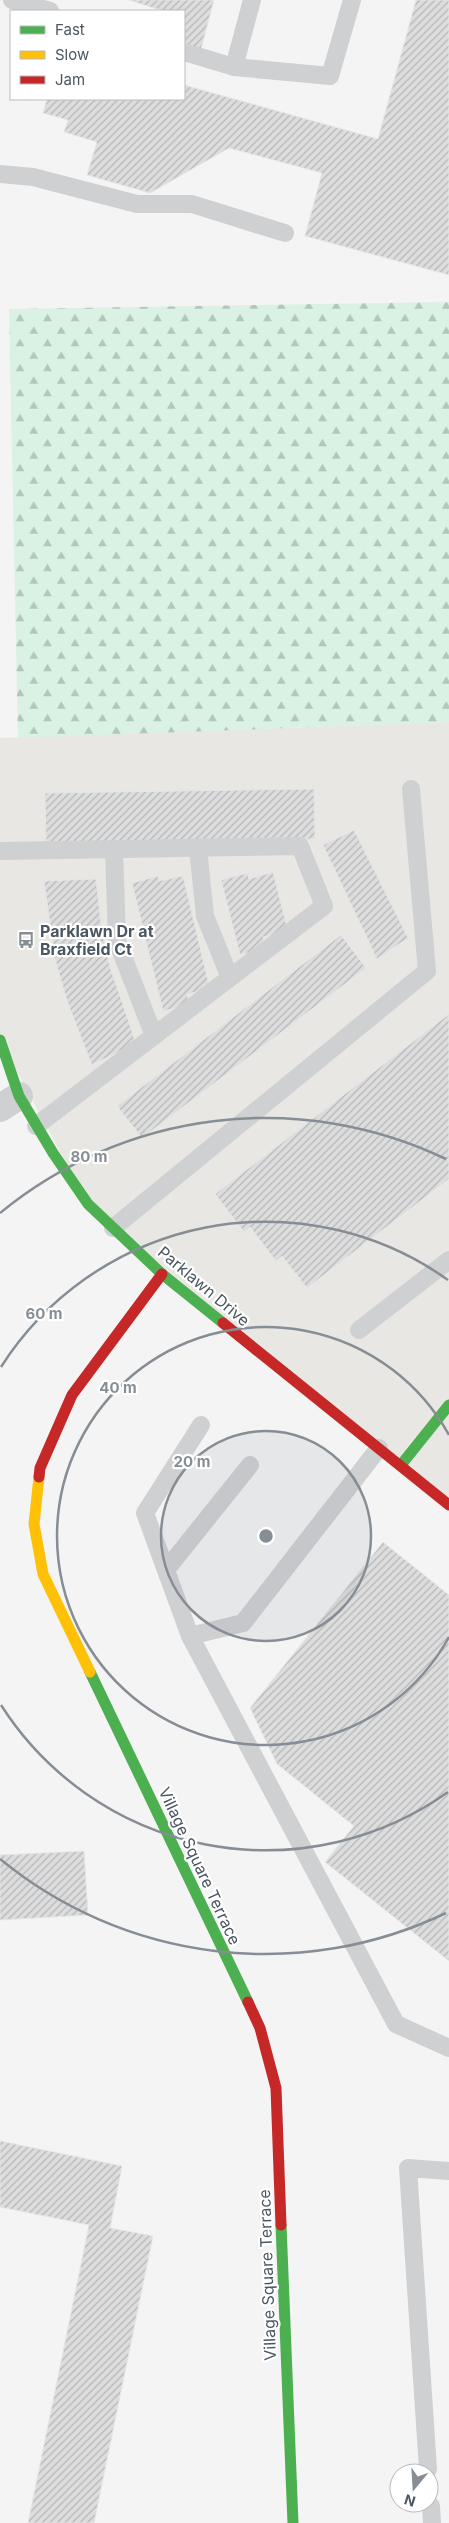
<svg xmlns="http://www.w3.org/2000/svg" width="449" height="2523" viewBox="0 0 449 2523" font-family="Inter,sans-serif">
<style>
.commercial{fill:#e8e7e3}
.forest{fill:url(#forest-firs)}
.building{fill:url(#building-hatch);stroke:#e5e6e7}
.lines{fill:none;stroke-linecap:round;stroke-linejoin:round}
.lane{stroke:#ced0d2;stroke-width:18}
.street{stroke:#ced0d2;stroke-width:28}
.fast{stroke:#4caf50;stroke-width:11}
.slow{stroke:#ffc107;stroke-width:11}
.jam{stroke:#c62828;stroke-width:11}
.ring{fill:none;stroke:#868d94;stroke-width:2.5}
.labels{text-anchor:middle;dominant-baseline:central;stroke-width:4.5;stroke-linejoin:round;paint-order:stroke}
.poi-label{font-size:16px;font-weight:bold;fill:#4a5661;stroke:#fff;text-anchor:start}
.street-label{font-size:16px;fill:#4a5661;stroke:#fff}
.centre{fill:#868d94;stroke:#fff;stroke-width:2.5}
.ring-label{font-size:15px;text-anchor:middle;font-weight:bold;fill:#868d94;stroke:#fff;stroke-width:4.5;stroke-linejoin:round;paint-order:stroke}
</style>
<defs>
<pattern id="forest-firs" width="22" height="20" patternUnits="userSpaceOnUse" patternTransform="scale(1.25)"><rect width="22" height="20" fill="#d9f2e3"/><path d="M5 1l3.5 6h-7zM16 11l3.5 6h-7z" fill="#b2c7bb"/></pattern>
<pattern id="building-hatch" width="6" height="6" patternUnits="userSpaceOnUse" patternTransform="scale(1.25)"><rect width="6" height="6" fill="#ddddde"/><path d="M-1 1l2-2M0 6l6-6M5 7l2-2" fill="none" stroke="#b5b6b7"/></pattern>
</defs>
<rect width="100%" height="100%" fill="#f4f4f4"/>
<!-- commercial -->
<path class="commercial" d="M449 722V1505L88 1204 0 1040V738Z"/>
<!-- forest -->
<path class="forest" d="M449 302V722L18 738 9 309Z"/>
<!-- building -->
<g class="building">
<path d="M129 0H214L200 53 184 49V11H163Z"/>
<path d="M416 0H449V275L305 236 322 173 229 148 150 193 87 175 97 142 64 132 68 120 43 113 47 99H184V85L378 139Z"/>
<path d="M314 789 315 839 46 844 45 793Z"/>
<path d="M354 830 408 938 377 959 323 845Z"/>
<path d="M273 872 288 931 263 937 266 948 240 955 221 880 248 873 249 879Z"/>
<path d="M158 876 159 881 183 876 210 989 187 994 190 1005 163 1011 132 883Z"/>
<path d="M96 879 101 924 109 964 136 1043 92 1065 67 1001 55 959 44 881Z"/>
<path d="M341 935 366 968 142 1138 117 1106Z"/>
<path d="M449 1014V1179L307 1288 282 1256 276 1261 250 1227 244 1232 215 1194Z"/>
<path d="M383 1542 449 1595V1961L325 1862 354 1826 277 1764 250 1708Z"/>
<path d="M84 1851 88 1915 0 1920V1855Z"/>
<path d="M0 2141 122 2166 110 2228 153 2236 94 2523H28L89 2225 0 2207Z"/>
</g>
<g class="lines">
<!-- lane -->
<g class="lane">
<path d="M12 0 50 11"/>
<path d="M184 52 234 67 330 76 352 0"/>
<path d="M234 67 252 0"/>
<path d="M0 174 33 177 137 204H192L285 233"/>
<path d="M198 848 205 916 230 978"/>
<path d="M114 849 117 941 154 1036"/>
<path d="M0 851 300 846 324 906 36 1126"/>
<path d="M113 1228 427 971 411 789"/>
<path d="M359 1330 449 1260"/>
<path d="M201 1425 145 1513 190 1636 396 2024 449 2048"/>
<path d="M166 1570 250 1465"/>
<path d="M190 1636 243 1623 379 1448"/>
<path d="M428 2469 408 2168 449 2171"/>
<path d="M431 2506 432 2523"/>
</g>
<!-- street -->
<path class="street" d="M0 1108 19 1096"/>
<!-- fast -->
<g class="fast">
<path d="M0 1040 19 1096 53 1153 88 1204 162 1274 223 1323"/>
<path d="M401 1465 449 1405"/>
<path d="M90 1672 248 2002"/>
<path d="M281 2225 293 2523"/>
</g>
<!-- slow -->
<path class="slow" d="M39 1477 34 1524 43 1574 90 1672"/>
<!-- jam -->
<g class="jam">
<path d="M223 1323 449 1505"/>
<path d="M39 1477 40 1468 72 1395 162 1274"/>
<path d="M248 2002 260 2028 276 2088 281 2225"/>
</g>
</g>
<!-- distance rings -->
<circle cx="266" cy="1536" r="105" fill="#868d94" fill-opacity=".12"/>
<g class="ring">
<circle cx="266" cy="1536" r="105"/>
<path d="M449 1637A209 209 0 1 1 449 1435"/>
<path d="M448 1792A314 314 0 0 1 1 1705M1 1367A314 314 0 0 1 448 1280"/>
<path d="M446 1913A418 418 0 0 1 0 1859M0 1213A418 418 0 0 1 446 1159"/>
</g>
<!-- icons -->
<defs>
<g id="bus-bare" transform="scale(1.35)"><path d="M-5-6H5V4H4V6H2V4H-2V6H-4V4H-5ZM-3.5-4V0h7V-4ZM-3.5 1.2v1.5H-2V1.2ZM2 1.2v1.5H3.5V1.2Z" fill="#868d94" stroke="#fff" stroke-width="2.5" paint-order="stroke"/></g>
</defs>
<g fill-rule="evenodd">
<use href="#bus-bare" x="26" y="940"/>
</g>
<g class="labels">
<!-- poi labels -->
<g class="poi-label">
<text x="40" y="931">Parklawn Dr at<tspan x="40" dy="18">Braxfield Ct</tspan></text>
</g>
<!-- street labels -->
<g class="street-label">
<text transform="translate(204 1286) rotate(40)">Parklawn Drive</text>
<text transform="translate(200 1866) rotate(65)">Village Square Terrace</text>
<text transform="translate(267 2275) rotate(-92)">Village Square Terrace</text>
</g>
</g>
<circle cx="266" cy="1536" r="8" class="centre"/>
<g class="ring-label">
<text x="89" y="1162">80 m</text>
<text x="44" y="1319">60 m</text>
<text x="118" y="1393">40 m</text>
<text x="192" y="1467">20 m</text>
</g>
<!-- legend -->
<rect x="10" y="10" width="175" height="90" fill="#ffffff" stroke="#b7bbc0"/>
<rect x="20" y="26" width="25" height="8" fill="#4caf50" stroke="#b7bbc0"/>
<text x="55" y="35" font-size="15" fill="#4a5661">Fast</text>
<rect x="20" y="51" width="25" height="8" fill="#ffc107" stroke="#b7bbc0"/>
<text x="55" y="60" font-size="15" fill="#4a5661">Slow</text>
<rect x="20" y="76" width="25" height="8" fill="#c62828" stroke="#b7bbc0"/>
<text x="55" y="85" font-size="15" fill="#4a5661">Jam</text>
<!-- north arrow -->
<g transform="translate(414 2488) rotate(198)"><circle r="24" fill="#ffffff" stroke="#b7bbc0"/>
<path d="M0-4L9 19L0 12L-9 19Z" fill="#868d94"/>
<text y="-8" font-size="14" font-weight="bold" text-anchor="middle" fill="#4a5661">N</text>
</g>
</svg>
